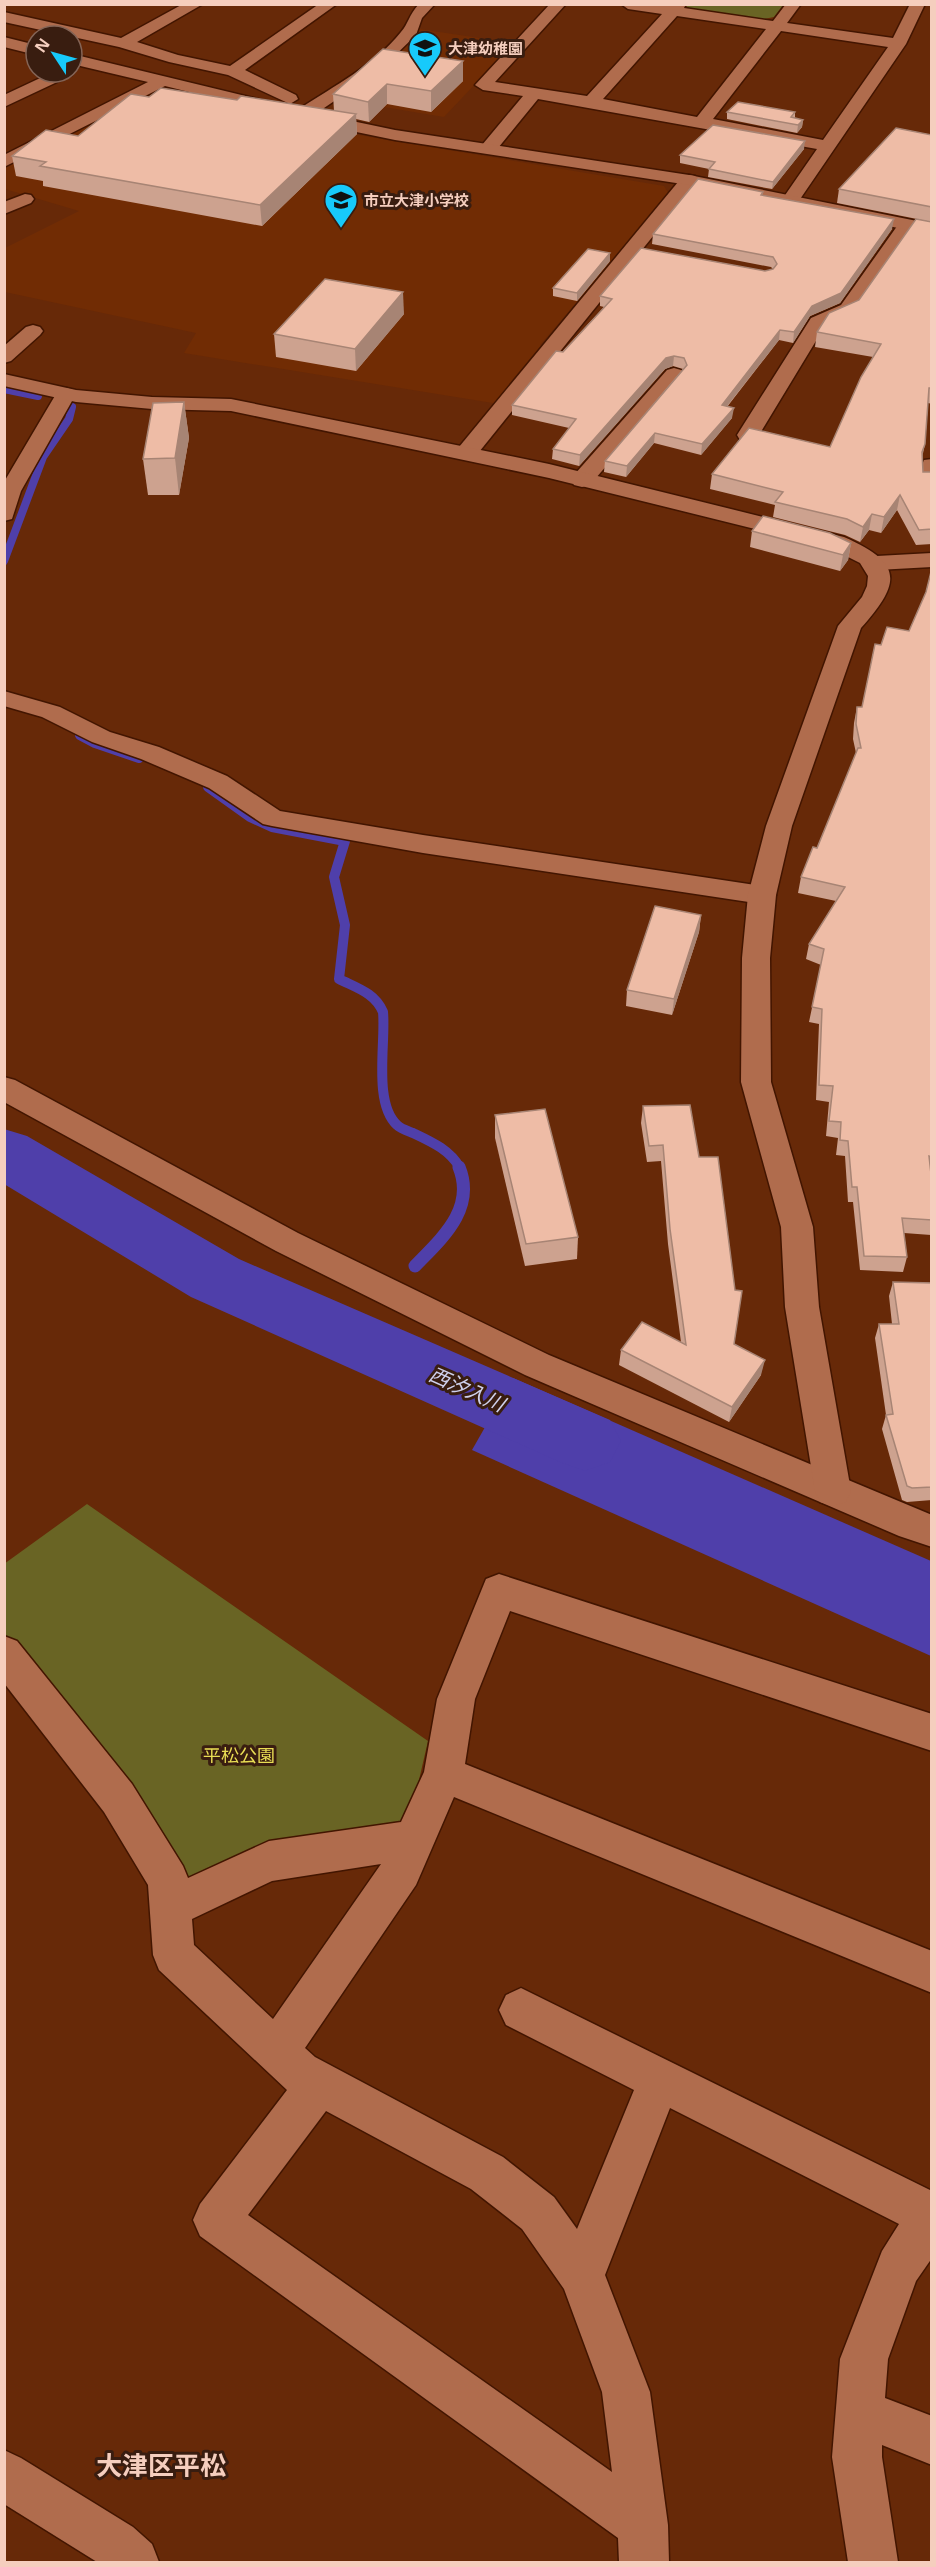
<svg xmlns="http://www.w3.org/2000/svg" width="936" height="2567" viewBox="0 0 936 2567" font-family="'Noto Sans','Noto Sans JP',sans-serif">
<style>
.built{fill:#712c04}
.green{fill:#696424}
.water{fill:#4f3faa}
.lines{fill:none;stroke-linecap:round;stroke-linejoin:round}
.stream-far2{stroke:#4f3faa;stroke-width:8}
.stream-far1{stroke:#4f3faa;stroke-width:10}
.stream{stroke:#4f3faa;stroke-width:13}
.river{fill:#4f3faa;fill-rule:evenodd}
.minor-casing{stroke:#421500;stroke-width:3}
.tertiary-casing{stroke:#421500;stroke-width:3}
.minor{fill:#b06c4d;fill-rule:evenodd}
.tertiary{fill:#b06c4d;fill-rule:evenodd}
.wall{fill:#cda28f}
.shaded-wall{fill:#a78474}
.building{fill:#eebca6;stroke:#a78474;stroke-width:1.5}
.labels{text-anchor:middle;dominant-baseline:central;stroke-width:6;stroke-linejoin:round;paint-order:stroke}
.far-poi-label{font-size:15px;font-weight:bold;fill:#f5cebe;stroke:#391d10;text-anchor:start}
.park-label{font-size:18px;fill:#e9dd54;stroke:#391d10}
.water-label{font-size:20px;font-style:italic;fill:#cfd0ec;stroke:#391d10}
.near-quarter-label{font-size:26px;font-weight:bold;fill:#f5cebe;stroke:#391d10}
</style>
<rect width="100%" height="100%" fill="#672908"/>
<!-- built -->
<g class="built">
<path d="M419 29 514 43 444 117 336 99 382 67Z"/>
<path d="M157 88 304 126 664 186 669 194 540 345 543 348 499 404 184 353 196 333 5 292V248L79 211 5 189V164Z"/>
</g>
<!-- green -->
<g class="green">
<path d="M684 5 685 4 783 5 774 17 764 19 691 9Z"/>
<path d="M87 1504 428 1741 413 1806 397 1859 276 1870 186 1915 5 1642 4 1564Z"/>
</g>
<!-- water -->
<path class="water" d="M513 1378 931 1561V1656L472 1450Z"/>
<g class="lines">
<!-- stream-far2 -->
<g class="stream-far2">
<path d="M4 389 38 396"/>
<path d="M4 561 43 457 69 419 72 407"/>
</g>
<!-- stream-far1 -->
<g class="stream-far1">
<path d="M80 735 95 743 139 758"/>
<path d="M208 787 250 817 272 827 345 841 334 877 345 925 339 979C357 988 375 993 383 1012 386 1042 373 1103 397 1125 401 1129 408 1131 413 1133 432 1142 450 1150 460 1168"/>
</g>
<!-- stream -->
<path class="stream" d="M415 1266C442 1238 476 1209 459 1167"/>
<!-- river -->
<path class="river" d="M4 1129 27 1136 239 1259 610 1420 621 1441 610 1462 585 1471 560 1462 191 1297 4 1184Z"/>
<!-- minor casing -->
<g class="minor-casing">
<g id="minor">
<path d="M183 4H203L137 42 178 55 230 66 319 4H337L245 70 296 95 298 99 290 104 228 75 169 62 119 47 4 22V12L121 38Z"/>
<path d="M419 4H435L422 18 416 35 381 69 308 119 302 120 165 86 4 167V155L148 82 72 64V54L299 109C334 86 375 65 401 32 409 23 408 16 419 4Z"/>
<path d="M550 4H566L495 82 587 96 662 14 628 9 621 4H686L684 8 773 21 786 4H801L787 23 893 38 910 4H925L906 44 796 205H784L781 201 817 149 538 99 494 153H482L479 149 482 145 523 96 483 90 475 85ZM677 16 766 29 697 117 603 99ZM781 31 888 47 823 140 713 119Z"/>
<path d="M4 37 36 45V55L4 47Z"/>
<path d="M72 69 74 72 72 75 4 107V95L53 72H72Z"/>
<path d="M689 175 695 176 698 180 695 184 475 457 467 458 459 457 456 452 459 447 683 176Z"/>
<path d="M25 194 31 195 34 199 31 203 4 214V202Z"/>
<path d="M907 220 914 222 916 226 855 313 825 326 756 440 748 441 740 440 737 435 811 318 841 305 900 222Z"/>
<path d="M33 325 40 327 43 331 40 335 11 361 4 363V346L26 327Z"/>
<path d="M674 368 681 370 684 374 681 378 590 485 582 487 574 485 571 480 574 475 667 370Z"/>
<path d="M66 388 73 390 76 394 21 491 12 519 4 521V482L56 394 59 390Z"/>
<path d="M932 459V474L924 473 921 468 924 460Z"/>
<path d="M932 553V567L877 570 869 568 865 563 869 558 877 556Z"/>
<path d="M4 691 60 707 110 732 159 747 227 776 280 811 423 835 762 886 772 889 776 895 772 901 762 904 423 853 272 826 263 824 209 788 141 759 92 742 42 717 4 706Z"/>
<path d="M4 1077 15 1080 298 1233 549 1355 932 1515V1547L899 1536 525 1375 276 1251 4 1102Z"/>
<path d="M499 1574 932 1714V1751L510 1611 475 1699 465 1764 932 1951V1993L454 1797 416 1885 305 2048 315 2057 503 2157 554 2197 577 2229 634 2090 506 2025 499 2010 506 1995 521 1988 932 2191V2258L916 2281 888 2359 885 2398 932 2416V2465L882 2445V2457L898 2562H848L832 2457 840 2359 882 2251 899 2224 670 2108 605 2275 650 2392 668 2525 669 2562H619L618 2538 200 2236 193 2220 200 2204 287 2090 159 1970 153 1955 148 1885 104 1812 4 1683V1636L17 1641 132 1784 183 1866 188 1878 269 1841 401 1822 424 1772 437 1699 486 1579ZM381 1864 273 2019 194 1945 192 1919 272 1881ZM326 2111 471 2189 522 2229 564 2289 602 2392 612 2472 248 2215Z"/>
<path d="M4 2450 21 2458 133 2527 152 2544 159 2562H97L4 2504Z"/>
</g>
</g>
<!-- tertiary casing -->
<g class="tertiary-casing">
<g id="tertiary">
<path d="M314 113 395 130 689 175 932 224V235L689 185 395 140 308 122 306 118 308 114Z"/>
<path d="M4 374 76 390 152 397 231 399 549 464 844 537C903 563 902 582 861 628L792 826 776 895 770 958 771 1082 813 1227 819 1307 851 1491 846 1502 833 1506 820 1502 815 1491 785 1307 781 1227 741 1082 742 958 748 895 766 826 838 626 862 597 867 586 868 576 860 563 828 547 549 478 231 411 152 409 76 402 4 386Z"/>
</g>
</g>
<!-- minor -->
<use href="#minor" class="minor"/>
<!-- tertiary -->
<use href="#tertiary" class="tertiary"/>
</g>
<!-- wall -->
<g class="wall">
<path d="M463 61V81L431 112 387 104 369 122 356 119 357 134 262 226 43 186V181L16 176 12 156 78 136 149 97 237 100 334 111 333 94Z"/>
<path d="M727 112H795V118L803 120 802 127 797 133 727 119Z"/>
<path d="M932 135V222L837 203 839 189Z"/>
<path d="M804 149 772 189 708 177 709 169 680 163V155Z"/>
<path d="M763 192 762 195 892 229 840 303 810 316 793 343 779 340 727 407 732 418 701 455 654 443 626 477 604 472 605 461 683 369 673 366 665 369 579 466 552 459 553 449 569 428 512 415V405L604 307 600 306V296L765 271 773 269 771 267 652 244 653 234Z"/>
<path d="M932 222V404L928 403 925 444 922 458 923 472H932V544L916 545 897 510 881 533 869 530 860 542 845 535 773 517 775 505 710 489 712 474 830 447 873 357 815 347 817 332 859 300Z"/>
<path d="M610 261 577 301 553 296V288Z"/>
<path d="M404 314 356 371 276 357 274 334Z"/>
<path d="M184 402 189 438 179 495H148L143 459Z"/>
<path d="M752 531 851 543 848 560 840 571 750 547Z"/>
<path d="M932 568V1173H930L932 1183V1232L931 1235 904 1233 907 1257 903 1272 860 1270 853 1202H848L845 1156 836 1155 838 1138 826 1136 829 1102 816 1100 819 1024 809 1022 821 965 806 959 809 944 836 901 798 893 801 877 817 848 856 753 853 739 854 723 857 707H862L881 645 909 631 926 592Z"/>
<path d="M701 915 699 932 672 1015 626 1006 627 990Z"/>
<path d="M643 1106 699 1157 734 1344 761 1375 729 1422 619 1365 621 1350 681 1342 668 1244 661 1161 647 1162 641 1123Z"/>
<path d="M495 1115 578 1237 577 1259 525 1266 495 1138Z"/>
<path d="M893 1282 932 1283V1500L907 1502 902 1500 882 1429 886 1415 875 1338 879 1324H892L889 1296Z"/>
</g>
<!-- shaded-wall -->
<g class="shaded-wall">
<path d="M463 61V81L431 112V91Z"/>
<path d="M387 84V104L369 122 368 102Z"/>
<path d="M356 114 357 134 262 226 260 205Z"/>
<path d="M803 120 802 127 797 133 798 125Z"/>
<path d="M805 141 804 149 772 189 773 182Z"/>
<path d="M894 219 892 229 840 303 810 316 793 343 794 332 812 306Z"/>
<path d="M610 253V261L577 301V293Z"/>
<path d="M403 292 404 314 356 371 355 349Z"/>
<path d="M780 330 779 340 720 415 722 405Z"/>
<path d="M674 356 673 366 665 369 579 466 580 455 666 358Z"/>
<path d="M184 402 189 438 179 495 175 458Z"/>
<path d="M734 408 732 418 701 455 702 444Z"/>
<path d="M655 433 654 443 626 477 627 466Z"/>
<path d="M900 495 897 510 881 533 884 517Z"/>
<path d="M872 514 869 530 860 542 863 527Z"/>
<path d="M851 543 848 560 840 571 843 555Z"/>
<path d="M701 915 699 932 672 1015 674 999Z"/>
<path d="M765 1360 761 1375 729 1422 732 1407Z"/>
</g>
<!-- building -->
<g class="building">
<path d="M383 49 463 61 431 91 387 84 368 102 333 94Z"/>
<path d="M161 88 237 100 241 96 356 114 260 205 40 166 46 162 12 156 46 130 78 136 131 94 149 97Z"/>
<path d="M738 102 795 112 791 117 803 120 798 125 727 112Z"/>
<path d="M713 125 805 141 773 182 709 169 715 162 680 155Z"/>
<path d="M896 128 932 135V207L839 189Z"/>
<path d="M698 179 763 192 761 195 894 219 841 293 812 306 794 332 780 330 722 405 734 408 702 444 655 433 627 466 605 461 687 365 684 358 674 356 666 358 580 455 553 449 576 419 512 405 556 351 563 352 612 299 600 296 641 248 765 271 773 269 777 264 773 257 653 234Z"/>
<path d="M916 219 932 222V388H929L925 444 922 452 923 472H932V529L919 530 900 495 884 517 872 514 863 527 847 519 775 502 783 492 712 474 749 428 830 447 861 377 881 344 817 332 829 313 859 300Z"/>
<path d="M588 249 610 253 577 293 553 288Z"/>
<path d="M325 279 403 292 355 349 274 334Z"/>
<path d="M184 402 175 458 143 459 153 403Z"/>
<path d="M763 516 830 533 851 543 843 555 752 531Z"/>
<path d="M932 568V1157L929 1156 932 1183V1220L902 1218 907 1257 864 1256 857 1187H852L848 1141 840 1140 841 1122 829 1121 833 1086 819 1085 822 1009 812 1007 824 949 809 944 845 887 801 877 813 847 817 848 858 748H861L856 724 857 707H862L875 644 881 645 887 627 909 631 926 592Z"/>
<path d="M655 906 701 915 674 999 627 990Z"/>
<path d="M690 1105 699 1157H718L735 1290 742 1291 734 1344 765 1360 732 1407 621 1350 642 1322 686 1345 670 1229 663 1145 649 1146 643 1106Z"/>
<path d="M545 1109 578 1237 526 1244 495 1115Z"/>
<path d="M893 1282 932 1283V1487L912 1488 907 1486 886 1415 893 1414 879 1324H899Z"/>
</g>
<!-- icons -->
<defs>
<g id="school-pin" transform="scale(1.725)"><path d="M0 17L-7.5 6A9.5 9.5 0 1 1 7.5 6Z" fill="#17cafb" stroke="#391d10"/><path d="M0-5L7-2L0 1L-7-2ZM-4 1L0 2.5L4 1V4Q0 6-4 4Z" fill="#111"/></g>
</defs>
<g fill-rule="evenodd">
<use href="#school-pin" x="425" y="48"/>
<use href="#school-pin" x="341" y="200"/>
</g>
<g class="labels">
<!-- far-poi labels -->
<g class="far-poi-label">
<text x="448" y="48">大津幼稚園</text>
<text x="364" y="200">市立大津小学校</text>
</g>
<!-- park labels -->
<g class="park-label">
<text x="239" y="1755">平松公園</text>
</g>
<!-- water labels -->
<g class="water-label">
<text transform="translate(467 1389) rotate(24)">西汐入川</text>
</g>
<!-- near-quarter labels -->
<g class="near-quarter-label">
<text x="161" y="2465">大津区平松</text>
</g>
</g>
<!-- border -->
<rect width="936" height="2567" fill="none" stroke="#f5cebe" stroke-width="12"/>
<!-- north arrow -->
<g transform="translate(54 54) rotate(306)"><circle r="28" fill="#391d10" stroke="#846456" stroke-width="1.5"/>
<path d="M0-4.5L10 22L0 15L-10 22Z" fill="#17cafb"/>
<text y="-9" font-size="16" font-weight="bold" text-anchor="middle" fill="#f5cebe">N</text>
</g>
</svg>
